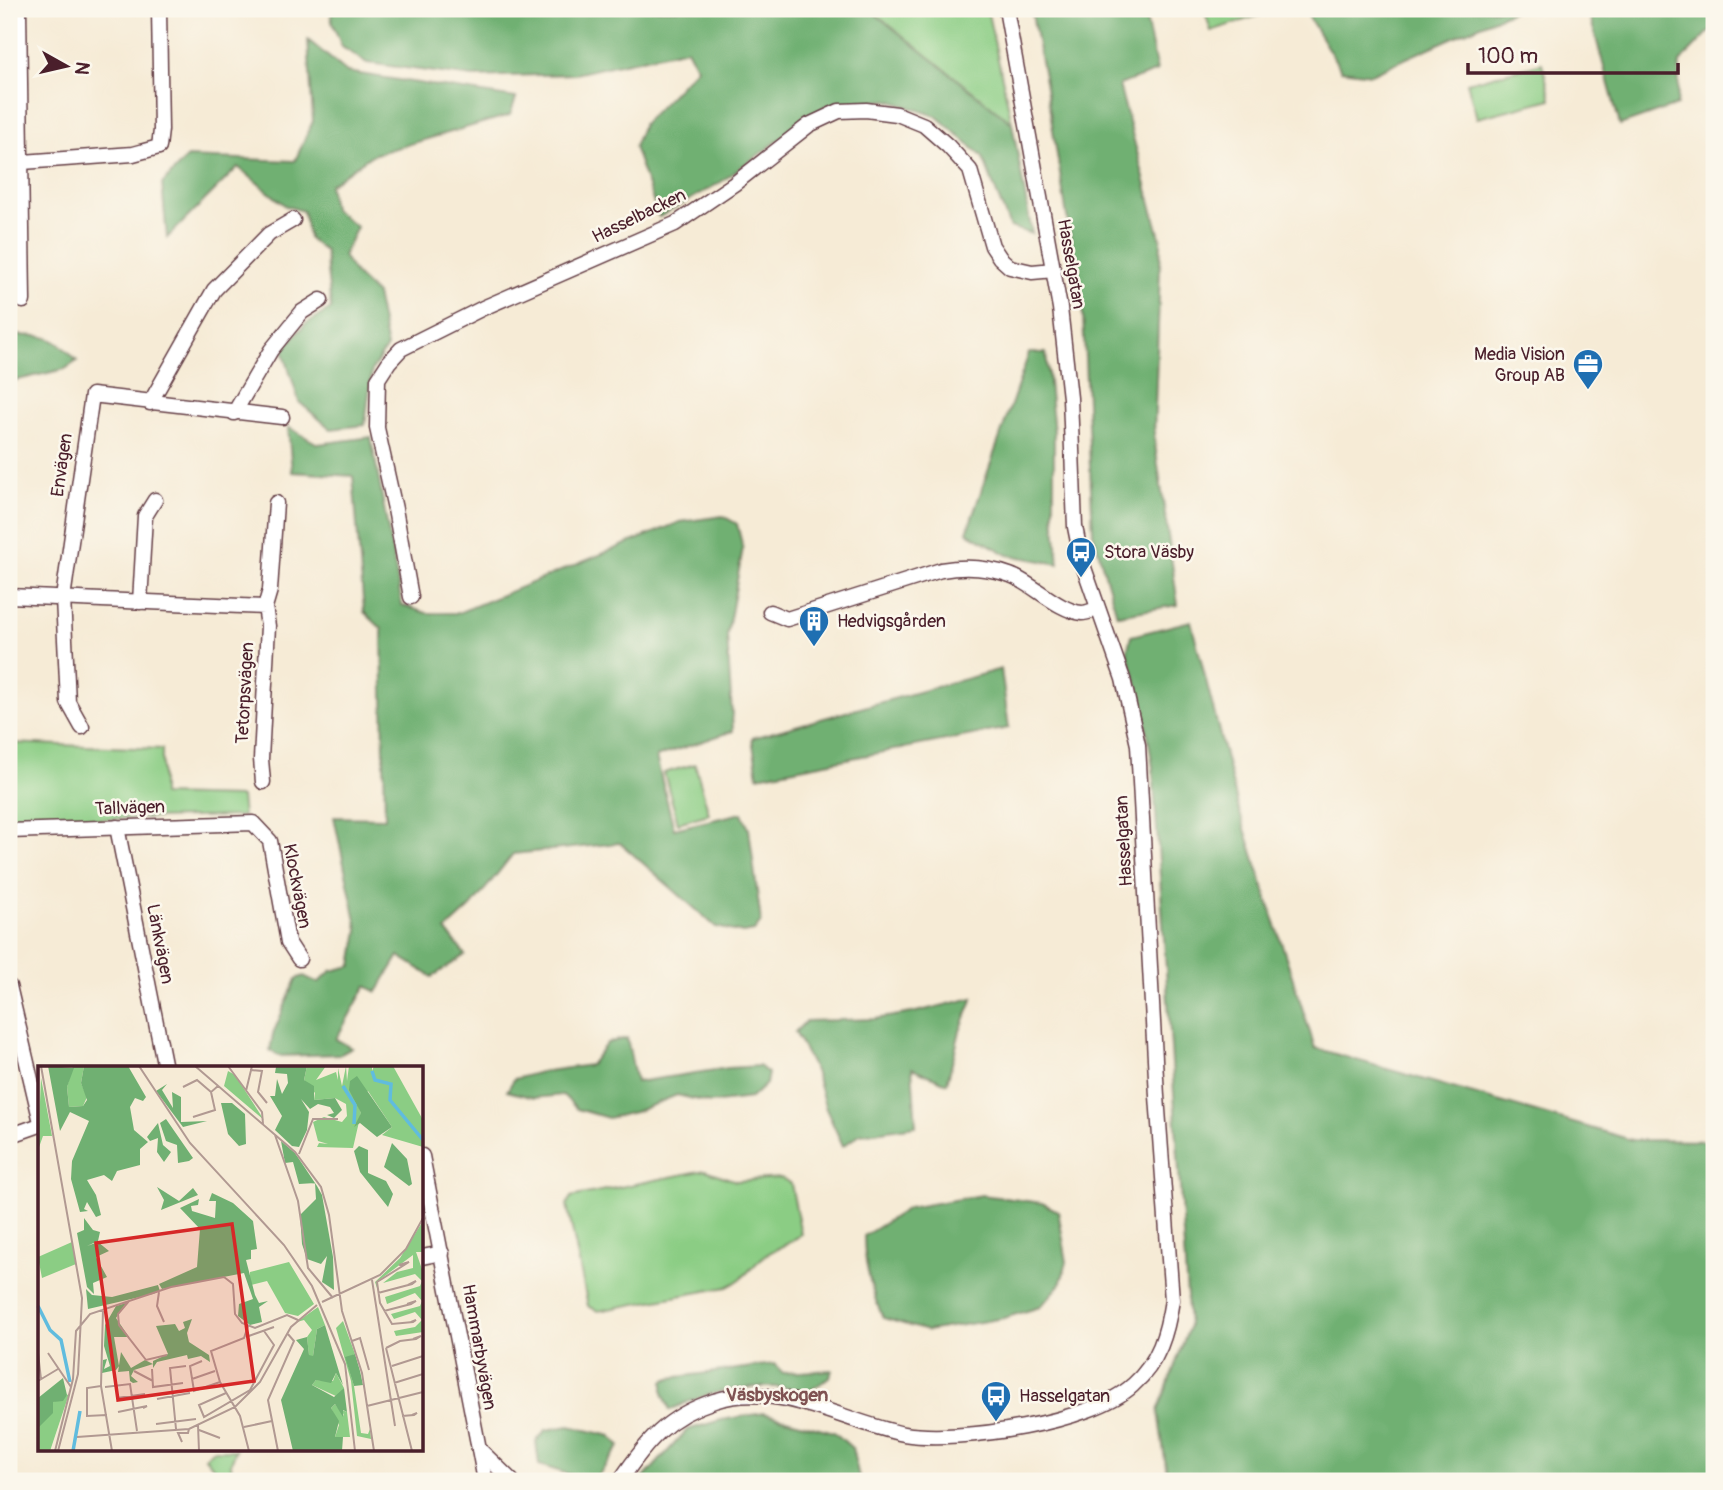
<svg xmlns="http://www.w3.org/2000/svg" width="1723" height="1490" viewBox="0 0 1723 1490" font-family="Pangolin,sans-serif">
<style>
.green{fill:#8bcd84;stroke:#6a7658;stroke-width:2}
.forest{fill:#70b072;stroke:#5d684e;stroke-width:2}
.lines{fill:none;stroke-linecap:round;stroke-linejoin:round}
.minor-casing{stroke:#643e45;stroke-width:17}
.minor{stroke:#fff;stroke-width:14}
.labels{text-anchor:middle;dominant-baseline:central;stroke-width:5;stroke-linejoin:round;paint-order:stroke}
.street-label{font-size:18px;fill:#4a1f2b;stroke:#fbf7ec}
.poi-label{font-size:18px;fill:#4a1f2b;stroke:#fbf7ec;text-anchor:start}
.neighbourhood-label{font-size:19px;font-weight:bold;fill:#7f5252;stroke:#fbf7ec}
.inset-river{fill:none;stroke:#60bcde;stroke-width:3.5}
.inset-road{fill:none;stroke:#b19992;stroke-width:2}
.view{fill:#d62828;fill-opacity:0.15;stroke:#d62828;stroke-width:3.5}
.inset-edge{fill:none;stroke:#4a1f2b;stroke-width:3.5}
</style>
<rect width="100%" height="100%" fill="#fbf7ec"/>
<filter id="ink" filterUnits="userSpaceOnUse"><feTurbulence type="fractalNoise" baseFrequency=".0143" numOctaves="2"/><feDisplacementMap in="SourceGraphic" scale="14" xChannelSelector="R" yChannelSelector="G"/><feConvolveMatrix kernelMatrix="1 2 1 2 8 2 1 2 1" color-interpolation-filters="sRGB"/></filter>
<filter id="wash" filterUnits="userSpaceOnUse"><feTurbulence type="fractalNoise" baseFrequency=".00686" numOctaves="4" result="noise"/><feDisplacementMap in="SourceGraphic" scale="28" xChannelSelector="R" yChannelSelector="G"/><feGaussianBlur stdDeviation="1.57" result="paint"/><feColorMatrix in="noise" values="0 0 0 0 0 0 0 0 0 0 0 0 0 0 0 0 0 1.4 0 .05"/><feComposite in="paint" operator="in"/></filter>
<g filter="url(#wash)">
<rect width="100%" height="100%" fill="#f6ebd6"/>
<!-- green -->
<g class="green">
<path d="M869 9H987L1012 123Z"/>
<path d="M1204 9H1279L1211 31Z"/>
<path d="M1542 63 1551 99 1477 118 1467 83Z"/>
<path d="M9 743 162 749V795L241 797 243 816 9 821Z"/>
<path d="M695 764 709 814 678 823 664 773Z"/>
<path d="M705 1170 736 1181 781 1178 791 1184 801 1234C790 1245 774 1248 762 1258 748 1270 746 1278 727 1287L598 1311 588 1306 567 1205 571 1197Z"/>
<path d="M213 1450H236L231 1463 232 1477 228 1481H225L205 1457Z"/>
</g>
<!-- forest -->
<g class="forest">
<path d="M331 9H869L1012 123 1032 234 1010 227 982 156 936 116 888 100 826 106 721 182 659 217 634 147 643 124 697 68 687 49 575 74 473 77 367 63 342 47 332 22Z"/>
<path d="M1031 9H1144L1157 71 1119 85 1161 241 1154 437 1178 605 1117 615 1093 533 1083 315 1046 87Z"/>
<path d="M1304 9H1517L1371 74 1341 70Z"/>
<path d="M1588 9H1714V30L1707 34 1680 62 1677 105 1620 125Z"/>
<path d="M308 40 347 72 516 98 510 115 372 155 329 185 333 209 357 227 343 256 356 275 376 294 387 347 372 370 365 425 331 429 299 402 283 350 305 324 331 309 325 251 309 239 303 211 286 206 238 167 167 238 162 184 187 157 295 161 313 121Z"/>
<path d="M9 335C45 336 52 333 77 361L65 369 9 382Z"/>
<path d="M1029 353H1046L1054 432V516L1059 564 1008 555 967 532Z"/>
<path d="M288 427 318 444 371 437 402 605 426 613H458L680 522 723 516 737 524 743 548 727 635 733 731 656 757 674 829 742 813 749 829 761 922 754 931 743 933 716 927 620 843 513 854 471 907 446 930 465 955 432 977 399 956 377 992 366 986 336 1039 352 1048 341 1054 278 1056 270 1050 273 1034 296 979 304 976 318 983 331 971 352 966 358 930 334 817 385 818 382 629 364 612 353 476 292 472Z"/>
<path d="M1191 621 1239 810 1315 1048 1632 1140 1714 1141V1481H1168L1158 1411 1189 1327 1153 768 1142 699 1127 652 1131 636Z"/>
<path d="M1001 669 1009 728 758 776 752 738Z"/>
<path d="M973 998 960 1031 947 1083 912 1068 916 1126 860 1134 843 1146 826 1109 815 1071 795 1032 806 1021 875 1019 912 1013Z"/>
<path d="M627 1038 636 1082 728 1068 759 1066 768 1073 766 1084 751 1098 710 1103 677 1095 635 1112 608 1118 577 1109 563 1095 534 1098 507 1091 514 1079 540 1072 590 1065 607 1043Z"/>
<path d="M982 1195 1042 1203 1058 1211 1067 1262 1060 1285 1040 1307 1004 1318 927 1331 883 1318C871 1291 864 1266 864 1236L908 1208Z"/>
<path d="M774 1364 783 1373 832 1370 830 1377 808 1392C761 1381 713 1388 670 1410L663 1393V1381L670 1378Z"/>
<path d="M763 1413 834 1432 852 1448 860 1481H641L687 1430 721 1420Z"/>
<path d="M569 1426 611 1436 620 1446 597 1477 587 1480 539 1465 536 1442 546 1430Z"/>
</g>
</g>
<g filter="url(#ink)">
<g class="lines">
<!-- minor casing -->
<g class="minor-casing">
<g id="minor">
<path d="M19 9 23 301"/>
<path d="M9 163 133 154 159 147 161 130 159 9"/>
<path d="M150 403 214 290 269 234 293 220"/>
<path d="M234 413 271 350 302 312 321 300"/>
<path d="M9 596 265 607 268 626 261 759 263 782"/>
<path d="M411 597 395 509 377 428 378 379 389 362 401 349 483 308 675 224 734 184 809 125 839 111 866 110 897 114 924 125 948 146 970 170 992 246 1000 258 1010 267 1032 272 1054 270"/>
<path d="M140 602 145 516 155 500"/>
<path d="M265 607 270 590 276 503"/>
<path d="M770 612 787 619 941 570C965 566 987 567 1010 575 1033 583 1058 611 1082 613 1087 613 1093 610 1098 609"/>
<path d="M82 727 68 702 63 598 92 395 282 417"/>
<path d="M117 827 165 1068"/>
<path d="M9 831 253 823 270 841 288 942 299 959"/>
<path d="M9 986 40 1118"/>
<path d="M9 1136 40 1125"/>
<path d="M422 1156 479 1449 512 1481"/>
<path d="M422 1257 442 1253"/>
<path d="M479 1449 485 1481"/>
<path d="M620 1481C646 1442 667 1416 714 1401 778 1380 843 1422 904 1434 959 1443 1092 1423 1133 1385 1159 1362 1167 1333 1172 1300L1157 1096 1138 745 1123 679 1082 562 1075 527 1070 398 1060 308 1006 9"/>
</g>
</g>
<!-- minor -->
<use href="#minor" class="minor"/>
</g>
</g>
<!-- icons -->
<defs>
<g id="office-pin" transform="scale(1.575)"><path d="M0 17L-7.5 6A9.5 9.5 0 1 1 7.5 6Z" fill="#1f6fb2" stroke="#fbf7ec"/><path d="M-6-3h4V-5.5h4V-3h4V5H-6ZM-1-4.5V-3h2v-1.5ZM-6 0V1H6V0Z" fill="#fff"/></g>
<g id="bus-pin" transform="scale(1.575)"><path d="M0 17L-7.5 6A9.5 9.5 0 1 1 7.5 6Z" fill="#1f6fb2" stroke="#fbf7ec"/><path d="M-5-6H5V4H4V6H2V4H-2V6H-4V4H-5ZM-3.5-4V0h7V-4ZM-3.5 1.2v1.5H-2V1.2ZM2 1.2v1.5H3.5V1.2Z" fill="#fff"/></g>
<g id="building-pin" transform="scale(1.575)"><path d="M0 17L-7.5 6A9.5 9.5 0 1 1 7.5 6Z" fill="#1f6fb2" stroke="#fbf7ec"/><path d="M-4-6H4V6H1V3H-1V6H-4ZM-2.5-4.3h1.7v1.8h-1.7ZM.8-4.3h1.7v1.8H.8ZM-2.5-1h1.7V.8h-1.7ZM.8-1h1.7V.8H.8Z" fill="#fff"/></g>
</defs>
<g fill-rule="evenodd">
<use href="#office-pin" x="1588" y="364"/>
<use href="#bus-pin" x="1081" y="552"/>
<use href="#building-pin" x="814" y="621"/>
<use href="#bus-pin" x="996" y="1396"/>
</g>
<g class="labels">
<!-- street labels -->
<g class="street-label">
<text transform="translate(639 216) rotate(-26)">Hasselbacken</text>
<text transform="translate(1071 264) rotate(80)">Hasselgatan</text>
<text transform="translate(62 465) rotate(-82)">Envägen</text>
<text transform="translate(245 693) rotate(-87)">Tetorpsvägen</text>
<text transform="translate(130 808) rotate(-2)">Tallvägen</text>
<text transform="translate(1124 841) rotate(-93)">Hasselgatan</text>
<text transform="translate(297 886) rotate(79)">Klockvägen</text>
<text transform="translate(160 944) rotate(79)">Länkvägen</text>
<text transform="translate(479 1347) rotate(80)">Hammarbyvägen</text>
</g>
<!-- poi labels -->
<g class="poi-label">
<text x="1565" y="354" text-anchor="end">Media Vision<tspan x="1565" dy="21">Group AB</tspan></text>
<text x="1104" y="552">Stora Väsby</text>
<text x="837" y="621">Hedvigsgården</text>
<text x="1019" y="1396">Hasselgatan</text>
</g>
<!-- neighbourhood labels -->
<g class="neighbourhood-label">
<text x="777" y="1395">Väsbyskogen</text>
</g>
</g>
<!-- overview -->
<g transform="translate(38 1066)">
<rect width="385" height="385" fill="#f6ebd6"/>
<path d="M35 0H46L43 17 49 31 45 40 31 41 29 21ZM269 0H288L278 14 298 6 300 14V2L304 20 308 0 309 15 311 0H334V5L336 0H355L385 54V81L344 69 354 61 330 25 318 35 323 47 315 82 279 81 281 77 290 78 280 75 275 56 286 51 304 56 309 50 308 38 297 32 276 34 277 27 266 14ZM190 5 197 9 226 54 186 20ZM3 12 14 70H5L0 84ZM385 155V186H378L385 206V266L358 270 356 265 377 261 384 254 377 246 356 253 353 248 382 240 384 235 377 227 349 238 347 231 382 220 384 215 377 208 345 217 359 206 375 202V189L340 215V225L337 216 362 192ZM34 176 38 198 4 212 0 191ZM251 196 276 238 260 250 247 247 229 215 213 219 212 214V206ZM280 241 287 259 279 263 275 290H271L269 271 274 264 266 254 259 256ZM305 255 317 288 308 292 316 320 323 367 330 368 332 363 333 373 319 370 313 315 298 262ZM298 307 306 322 300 331 274 319 278 314 295 315ZM31 328 12 385H0V362L15 336ZM297 338 306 350 304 344 309 346 312 371H297L301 359 293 342Z" fill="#8bcd84"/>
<path d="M10 0 36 2 29 21 31 41 45 40 49 34 43 17 46 0H90L108 31 105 35 97 32 92 41 96 64 110 76 102 83V99L79 105 74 115 66 109 49 114 58 129 63 149 58 151 49 136 46 143 50 145 42 146 33 113 34 95 51 55 32 46 22 65ZM269 0 266 14 276 20V34L297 32 304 44 296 52 289 49 296 47 292 41 280 38 272 43 263 33 271 46 269 64 261 81 254 80 237 64 244 50 232 30H237L239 13 244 28 250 17 249 8 237 7 238 1ZM319 10 354 61 339 71 322 57 316 61 323 47 311 24 312 15ZM129 18 124 24 135 42 134 26 143 31V56L169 55 145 61 118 25ZM183 37H194L207 48 208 78 201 80 190 68ZM128 53 155 92 151 95 140 97 139 79 128 75 122 57ZM120 57 125 79 133 86 126 96 119 86 120 72 112 75 109 71ZM243 75 257 87 279 120 284 129 295 191 296 224 284 216 289 190 283 198 269 193 264 178 262 149 278 133 277 117 261 118 255 96 247 97ZM354 77 369 93 374 118 371 120 346 101ZM321 80 330 84V107L348 115 355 128 350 141 322 106 316 85ZM119 121 141 135 155 122 160 129 123 144 126 134ZM174 127 195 137 215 155 219 183 213 184V193L208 194 217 229 221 237 230 235 221 241 224 256 212 259 200 250 201 238 215 233 206 207 124 223 121 218 159 201 162 163 142 142 161 133 160 139 153 140 154 145 177 152 178 135H171ZM46 152 55 164 62 166 60 175 49 180 60 176 71 185 58 191 69 211 55 217 56 228 49 221 39 167 46 164ZM120 219 122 225 115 228 50 243 48 223 54 229 74 231ZM88 237 78 252 91 271H76L81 300 78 304 64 307 65 294 69 293 66 303 72 300 66 280 67 259 78 240ZM154 253 149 267 151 276 171 289 172 296 163 290 150 293 149 289 119 296 115 302V295L130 288 118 260 137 258 141 265 147 262 145 256ZM287 259 305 319 298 307 293 317 278 314 274 319 296 331 306 322 309 346 305 344V351L297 338 293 342 301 355 297 371H305L304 385H255L243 334 266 283 258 274 269 271 271 289 275 290 279 263ZM83 286 93 302 107 294 115 298 96 304 93 310 100 316 95 317 92 315 91 305 80 306ZM317 288 322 305 325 319 316 320 307 291ZM25 312 29 329 25 335 15 336V347L0 362V332Z" fill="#70b072"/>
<path class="inset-river" d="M334 5 337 14 353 18 352 34 385 74M305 20 317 39 316 58M0 240 12 264 23 274 32 316M35 385 42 345"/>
<path class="inset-road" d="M3 0 44 232 40 308 20 385M101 0 152 77 246 179 274 220 307 298 317 385M157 0 257 86 283 121 291 149 304 245 324 307 336 385M190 0 224 46 225 58M212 4 224 5 220 26 229 37M145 21 159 14 173 26M208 25 214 0M155 51 177 44 173 26 180 20M237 69 260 135 270 202 295 232M261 88 275 53H300M361 199 371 196 339 216 342 237 354 258 375 256 378 254 373 256M334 214 357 360M121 226 119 240 126 256M340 227 374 218 378 215 370 219M91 235 80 248 81 259 108 294 129 289M284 236 342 209 368 183 385 152M65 243 63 320 74 385M346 245 373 238 378 235 369 238M210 260 206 272 173 285 182 316 202 350 211 385M208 271 236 261M314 275 322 272 331 304M348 282 374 385M348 282 362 275 378 273 383 270 375 273M0 287 3 313M10 287 33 321M164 295 152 300 156 325 182 316M354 300 385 290M114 303 115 321 145 317M96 305 115 315M154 313 177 305M0 315 20 303M356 317 385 308M63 320 49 322V350L69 349M67 321 92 318 99 365M188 327 161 339 166 351 212 324 236 279 226 265M79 332 107 328M119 333 152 327M329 340 385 326M80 346 109 340 105 342M364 350 376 349 379 347 374 349M118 358 158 353M160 359 161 385M206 361 234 355M138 363 132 302 148 300M161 364 182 372M39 371 151 363 197 341 222 316 253 261 279 239M144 376 140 367H150L151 363M17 385 35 313 38 265 52 248 133 221 186 211 195 218 197 248 204 257 217 262 249 249 260 254M240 385 230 334 256 275 249 267"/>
<path class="view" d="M194 158 216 315 80 334 58 177Z"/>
<rect width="385" height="385" class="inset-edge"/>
</g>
<!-- margin -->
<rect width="1723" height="1490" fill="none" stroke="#fbf7ec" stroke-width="35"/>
<!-- north arrow -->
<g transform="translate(66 66) rotate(98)" stroke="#fbf7ec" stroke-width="5" paint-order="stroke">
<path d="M0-5L12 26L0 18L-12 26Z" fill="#4a1f2b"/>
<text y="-10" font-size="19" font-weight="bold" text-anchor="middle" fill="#4a1f2b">N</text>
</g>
<!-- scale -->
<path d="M1468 63v10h210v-10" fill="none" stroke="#4a1f2b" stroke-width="3.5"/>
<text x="1478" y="63" font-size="21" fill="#4a1f2b" stroke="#fbf7ec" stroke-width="5" paint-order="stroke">100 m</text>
</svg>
